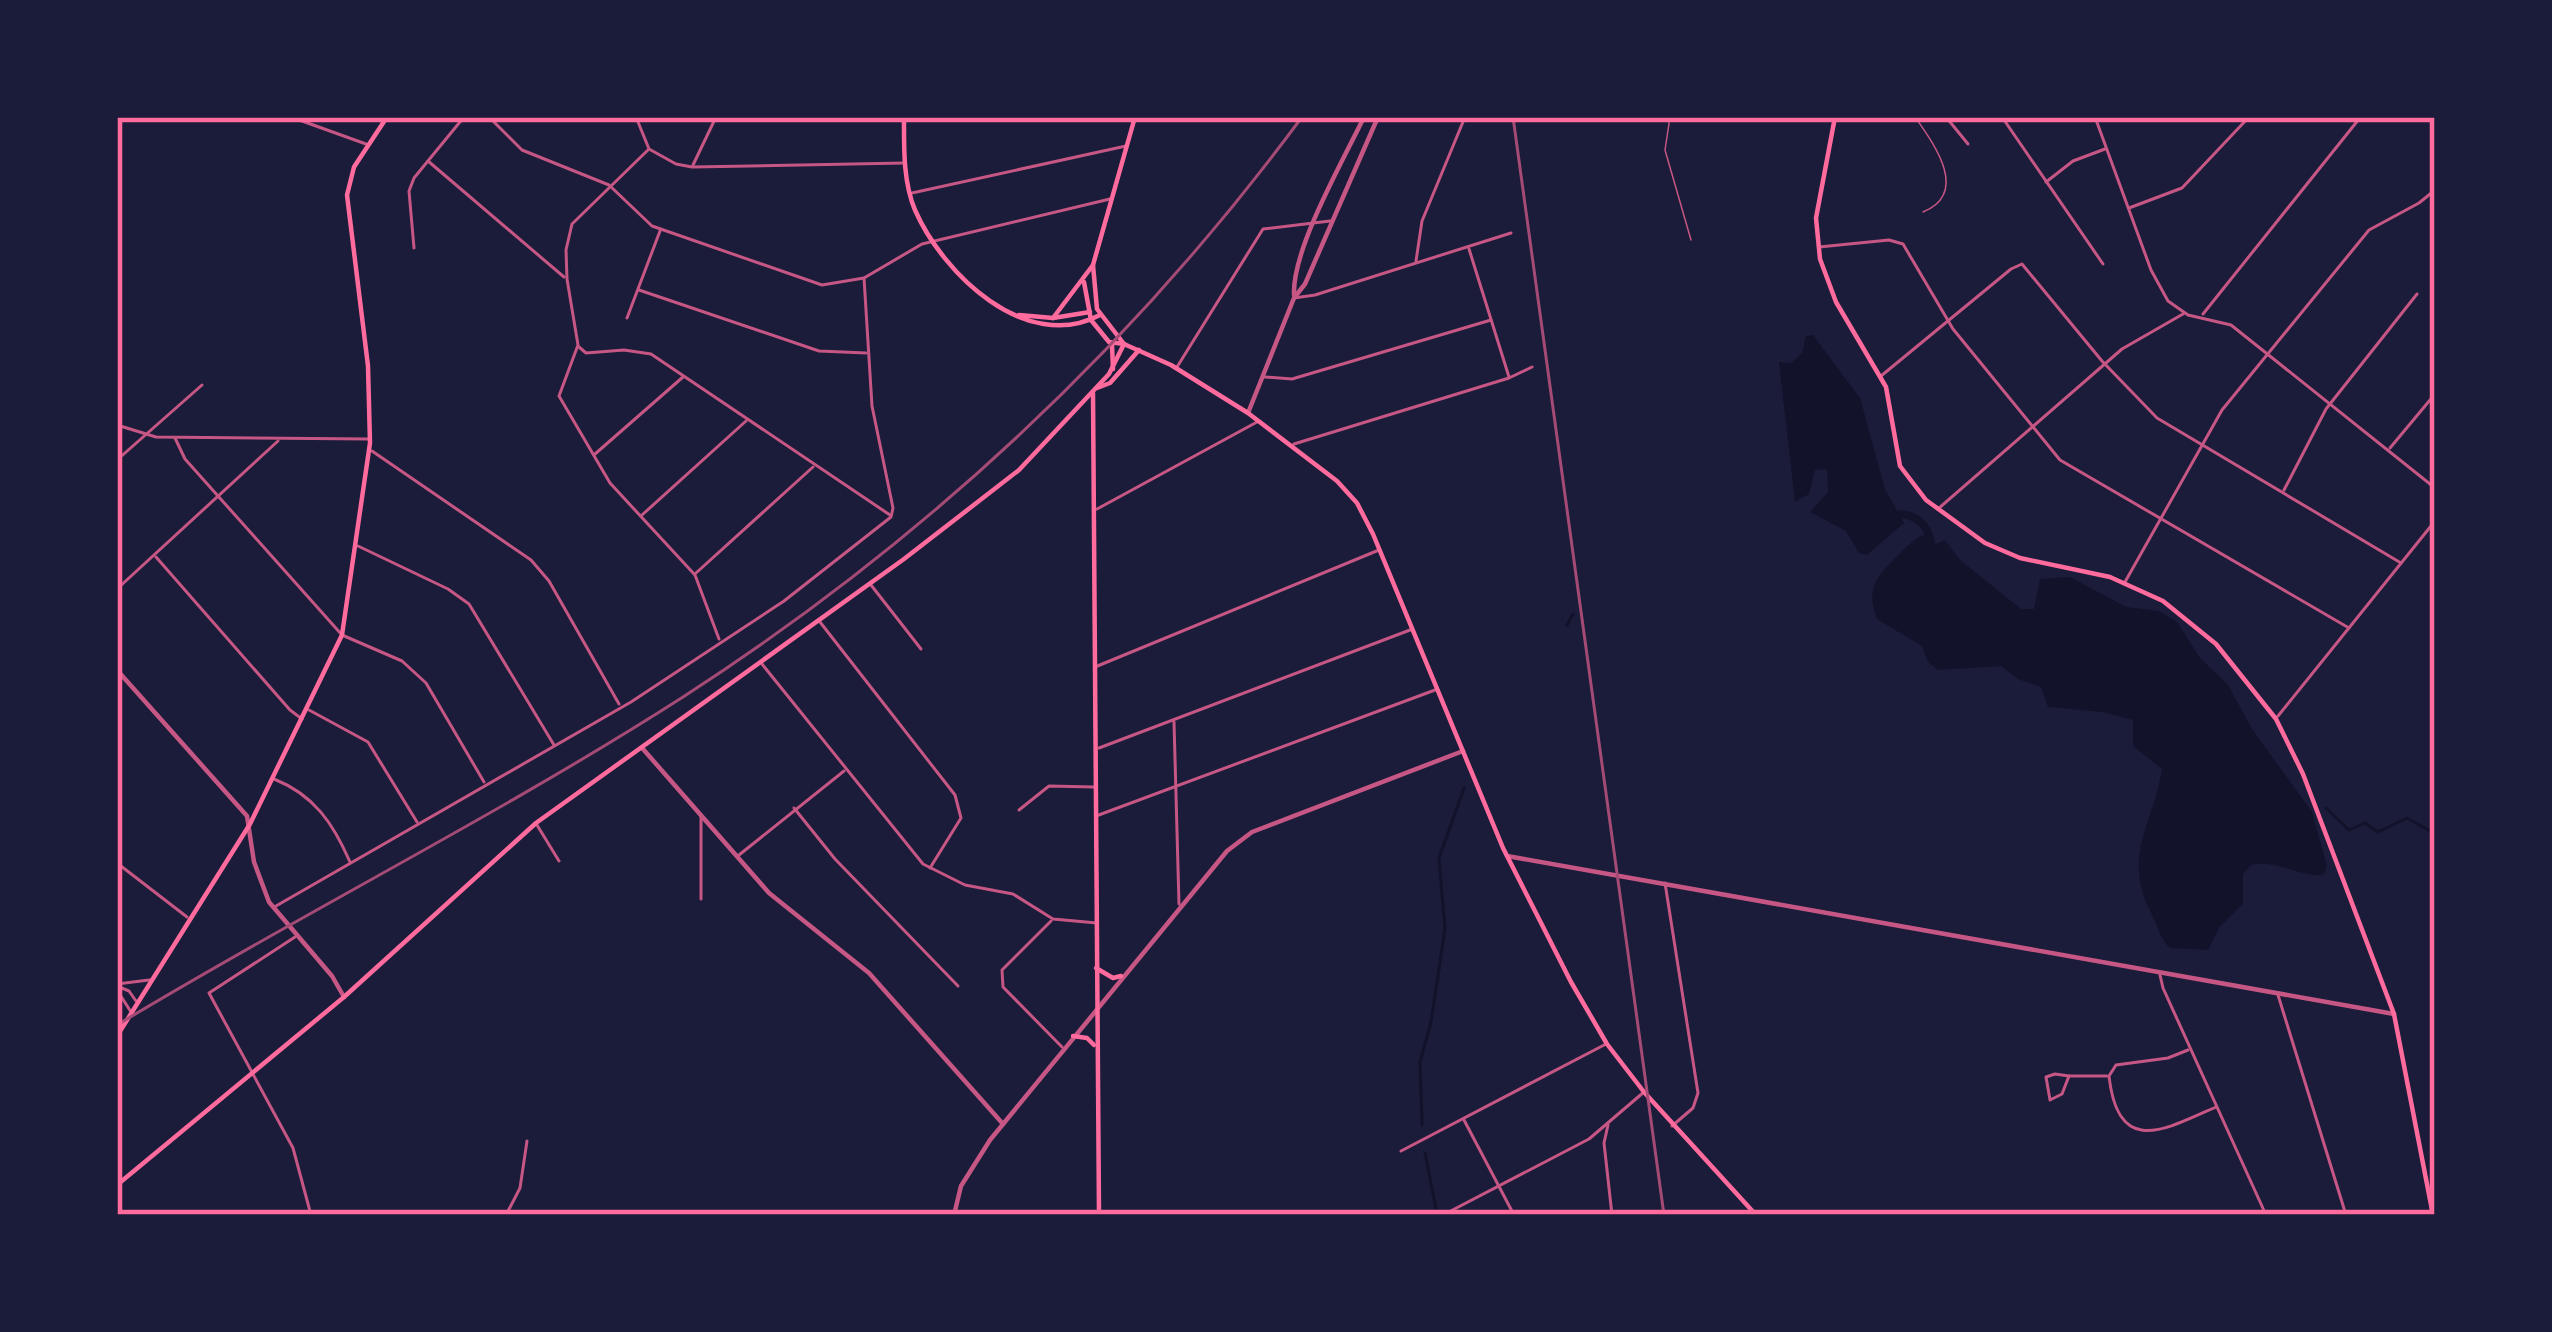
<svg xmlns="http://www.w3.org/2000/svg" width="2552" height="1332" viewBox="0 0 2552 1332" font-family="'Roboto Condensed',sans-serif">
<style>
.water{fill:#12122b}
.lines{fill:none;stroke-linecap:round;stroke-linejoin:round}
.stream{stroke:#12122b;stroke-width:3}
.canal{stroke:#12122b;stroke-width:8}
.service{stroke:#c65784;stroke-width:1.5}
.minor{stroke:#c65784;stroke-width:3}
.tertiary{stroke:#c65784;stroke-width:4.5}
.secondary{stroke:#ff6b9d;stroke-width:4.5}
.trunk{stroke:#ff6b9d;stroke-width:4.5}
.rail{stroke:#a44b75;stroke-width:3}
.neatline{fill:none;stroke:#ff6b9d;stroke-width:4.5}
</style>
<rect width="100%" height="100%" fill="#1b1b3a"/>
<!-- water -->
<g class="water">
<path d="M1813 335 1860 398 1885 489 1904 523 1867 555 1859 553 1846 531 1810 512 1828 492 1827 469 1815 470 1809 494 1795 502 1779 362 1791 363 1802 353 1806 336Z"/>
<path d="M1926 534V540L1936 544 1945 540 1960 560 2021 609H2034L2040 579 2070 577 2126 607 2159 611 2177 622 2200 658 2228 685 2252 729 2312 812 2327 866 2324 875C2300 878 2278 859 2251 865L2243 874V904L2219 928 2208 950 2170 948C2159 937 2159 928 2152 915 2121 855 2153 826 2162 769L2133 746V720L2103 712 2048 707 2041 687 2018 679 2001 666 1938 670 1928 662 1922 646 1877 619C1864 585 1880 574 1902 551 1911 543 1915 538 1926 534Z"/>
</g>
<g class="lines">
<!-- stream -->
<g class="stream">
<path d="M1567 625 1573 614"/>
<path d="M2326 808 2349 830 2365 823 2378 832 2407 818 2428 830 2435 829"/>
<path d="M1422 1125 1420 1062 1431 1022 1445 929 1439 858 1464 788"/>
<path d="M1425 1153 1436 1209"/>
</g>
<!-- canal -->
<path class="canal" d="M1897 514C1915 514 1928 524 1931 542"/>
<!-- service -->
<g class="service">
<path d="M1670 117 1665 150 1691 240"/>
<path d="M1915 117C1934 144 1970 193 1923 212"/>
</g>
<!-- minor -->
<g class="minor">
<path d="M291 117 366 144"/>
<path d="M489 117 522 150 609 185 652 226 822 285 864 278 922 244 1110 199"/>
<path d="M636 117 649 149 572 224 566 250 567 279 578 345 559 396 610 483 695 575 719 639"/>
<path d="M1946 117 1968 144"/>
<path d="M2002 117 2103 264"/>
<path d="M2095 117 2151 270 2168 301 2188 315 2231 325 2435 488"/>
<path d="M649 149 676 164 692 167 904 163"/>
<path d="M428 161 564 277"/>
<path d="M693 165 716 117"/>
<path d="M2046 182 2073 161 2105 149"/>
<path d="M912 193 1126 146"/>
<path d="M2129 208 2182 188 2249 117"/>
<path d="M1819 247 1889 240 1903 244 1953 329 2060 460 2349 628"/>
<path d="M414 248 409 191 414 178 464 117"/>
<path d="M1469 249 1509 377"/>
<path d="M1416 261 1422 221 1465 117"/>
<path d="M639 290 819 351 866 353"/>
<path d="M1294 298 1315 295 1511 233"/>
<path d="M2203 314 2359 119"/>
<path d="M627 318 660 231"/>
<path d="M579 347 586 353 624 350 651 354 890 515"/>
<path d="M1177 367 1263 229 1330 221"/>
<path d="M1881 376 2011 269 2022 264 2102 361 2157 418 2401 563"/>
<path d="M1265 377 1292 379 1491 320"/>
<path d="M117 425 156 437 369 439"/>
<path d="M175 438 185 459 342 635 402 661 426 683 484 782"/>
<path d="M1294 444 1509 378 1532 367"/>
<path d="M2390 448 2435 394"/>
<path d="M372 451 531 560 549 581 619 704"/>
<path d="M595 454 683 377"/>
<path d="M117 460 202 385"/>
<path d="M2284 490 2326 409 2417 294"/>
<path d="M1097 509 1257 422"/>
<path d="M1938 509 2122 349 2183 314"/>
<path d="M642 515 746 421"/>
<path d="M358 546 448 589 469 604 554 745"/>
<path d="M156 557 290 710 302 719"/>
<path d="M696 573 813 467"/>
<path d="M2125 582 2222 410 2369 230 2419 203 2435 190"/>
<path d="M871 585 921 649"/>
<path d="M117 589 278 441"/>
<path d="M820 622 955 795 961 818 930 868"/>
<path d="M762 664 923 864 965 885 1013 894 1053 919 1097 923"/>
<path d="M1095 667 1379 550"/>
<path d="M309 710 368 742 417 822"/>
<path d="M2278 716 2435 521"/>
<path d="M1174 722 1179 904"/>
<path d="M1099 748 1410 630"/>
<path d="M274 779C314 795 333 823 350 862"/>
<path d="M794 808 835 859 958 986"/>
<path d="M1019 810 1049 786 1094 787"/>
<path d="M1096 816 1435 690"/>
<path d="M537 825 559 861"/>
<path d="M739 855 844 771"/>
<path d="M117 863 187 917"/>
<path d="M1665 883 1698 1093 1693 1108 1672 1126"/>
<path d="M701 899V816"/>
<path d="M276 906 631 702 784 601 891 517 893 508 872 406 864 278"/>
<path d="M1051 921 1002 970 1003 987 1062 1047"/>
<path d="M295 937 209 993 293 1148 311 1215"/>
<path d="M2160 975 2163 988 2266 1215"/>
<path d="M117 984 149 980"/>
<path d="M117 986 129 991 136 1001"/>
<path d="M117 990 131 1012"/>
<path d="M2278 995 2346 1215"/>
<path d="M2188 1050 2168 1058 2116 1065 2109 1076C2118 1157 2164 1130 2216 1107"/>
<path d="M2055 1074 2069 1076 2062 1094 2050 1100 2046 1077Z"/>
<path d="M2069 1076H2107"/>
<path d="M1464 1120 1514 1215"/>
<path d="M1608 1125 1604 1143 1612 1215"/>
<path d="M1401 1151 1606 1044"/>
<path d="M506 1215 520 1188 527 1141"/>
<path d="M1443 1215 1589 1139 1644 1092"/>
</g>
<!-- tertiary -->
<g class="tertiary">
<path d="M1294 295C1292 249 1343 161 1364 117"/>
<path d="M1248 413 1294 298 1305 284 1378 117"/>
<path d="M117 670 247 816 254 862 269 902 332 976 344 997"/>
<path d="M643 749 769 893 869 973 1003 1124"/>
<path d="M1507 856 2394 1014"/>
<path d="M954 1215 961 1186 990 1140 1227 851 1252 832 1463 751"/>
</g>
<!-- secondary -->
<g class="secondary">
<path d="M904 117C904 147 903 182 915 210 943 274 1026 354 1100 315"/>
<path d="M1835 117 1816 218 1820 259 1836 302 1886 387 1900 466 1926 500 1985 543 2020 558 2110 577 2163 601 2216 644 2276 719 2303 774 2394 1014 2433 1215"/>
<path d="M1019 315 1053 318 1090 312"/>
<path d="M1097 388 1110 383 1139 350"/>
<path d="M1093 393 1099 1215"/>
<path d="M1096 968 1113 978 1121 976"/>
<path d="M117 1036 250 824 342 635 370 443 368 366 347 195 354 167 387 117"/>
<path d="M1073 1036 1087 1038 1094 1045"/>
<path d="M117 1185 344 997 536 823 904 559 1019 470 1109 374 1124 344"/>
<path d="M117 1214V1215"/>
</g>
<!-- trunk -->
<g class="trunk">
<path d="M1093 265 1097 309 1124 344"/>
<path d="M1084 282 1091 320 1109 342 1124 344 1171 365 1248 413 1337 481 1357 503 1373 534 1503 848 1571 982 1607 1044 1644 1092 1756 1215"/>
<path d="M1053 318 1093 265 1135 117"/>
<path d="M1112 345 1113 369"/>
</g>
<!-- rail -->
<g class="rail">
<path d="M1513 117 1664 1215"/>
<path d="M117 1025C304 912 499 815 683 697 923 542 1132 347 1302 117"/>
</g>
</g>
<!-- border -->
<rect width="2552" height="1332" fill="none" stroke="#1b1b3a" stroke-width="240"/>
<rect x="120" y="120" width="2312" height="1092" class="neatline"/>
</svg>
